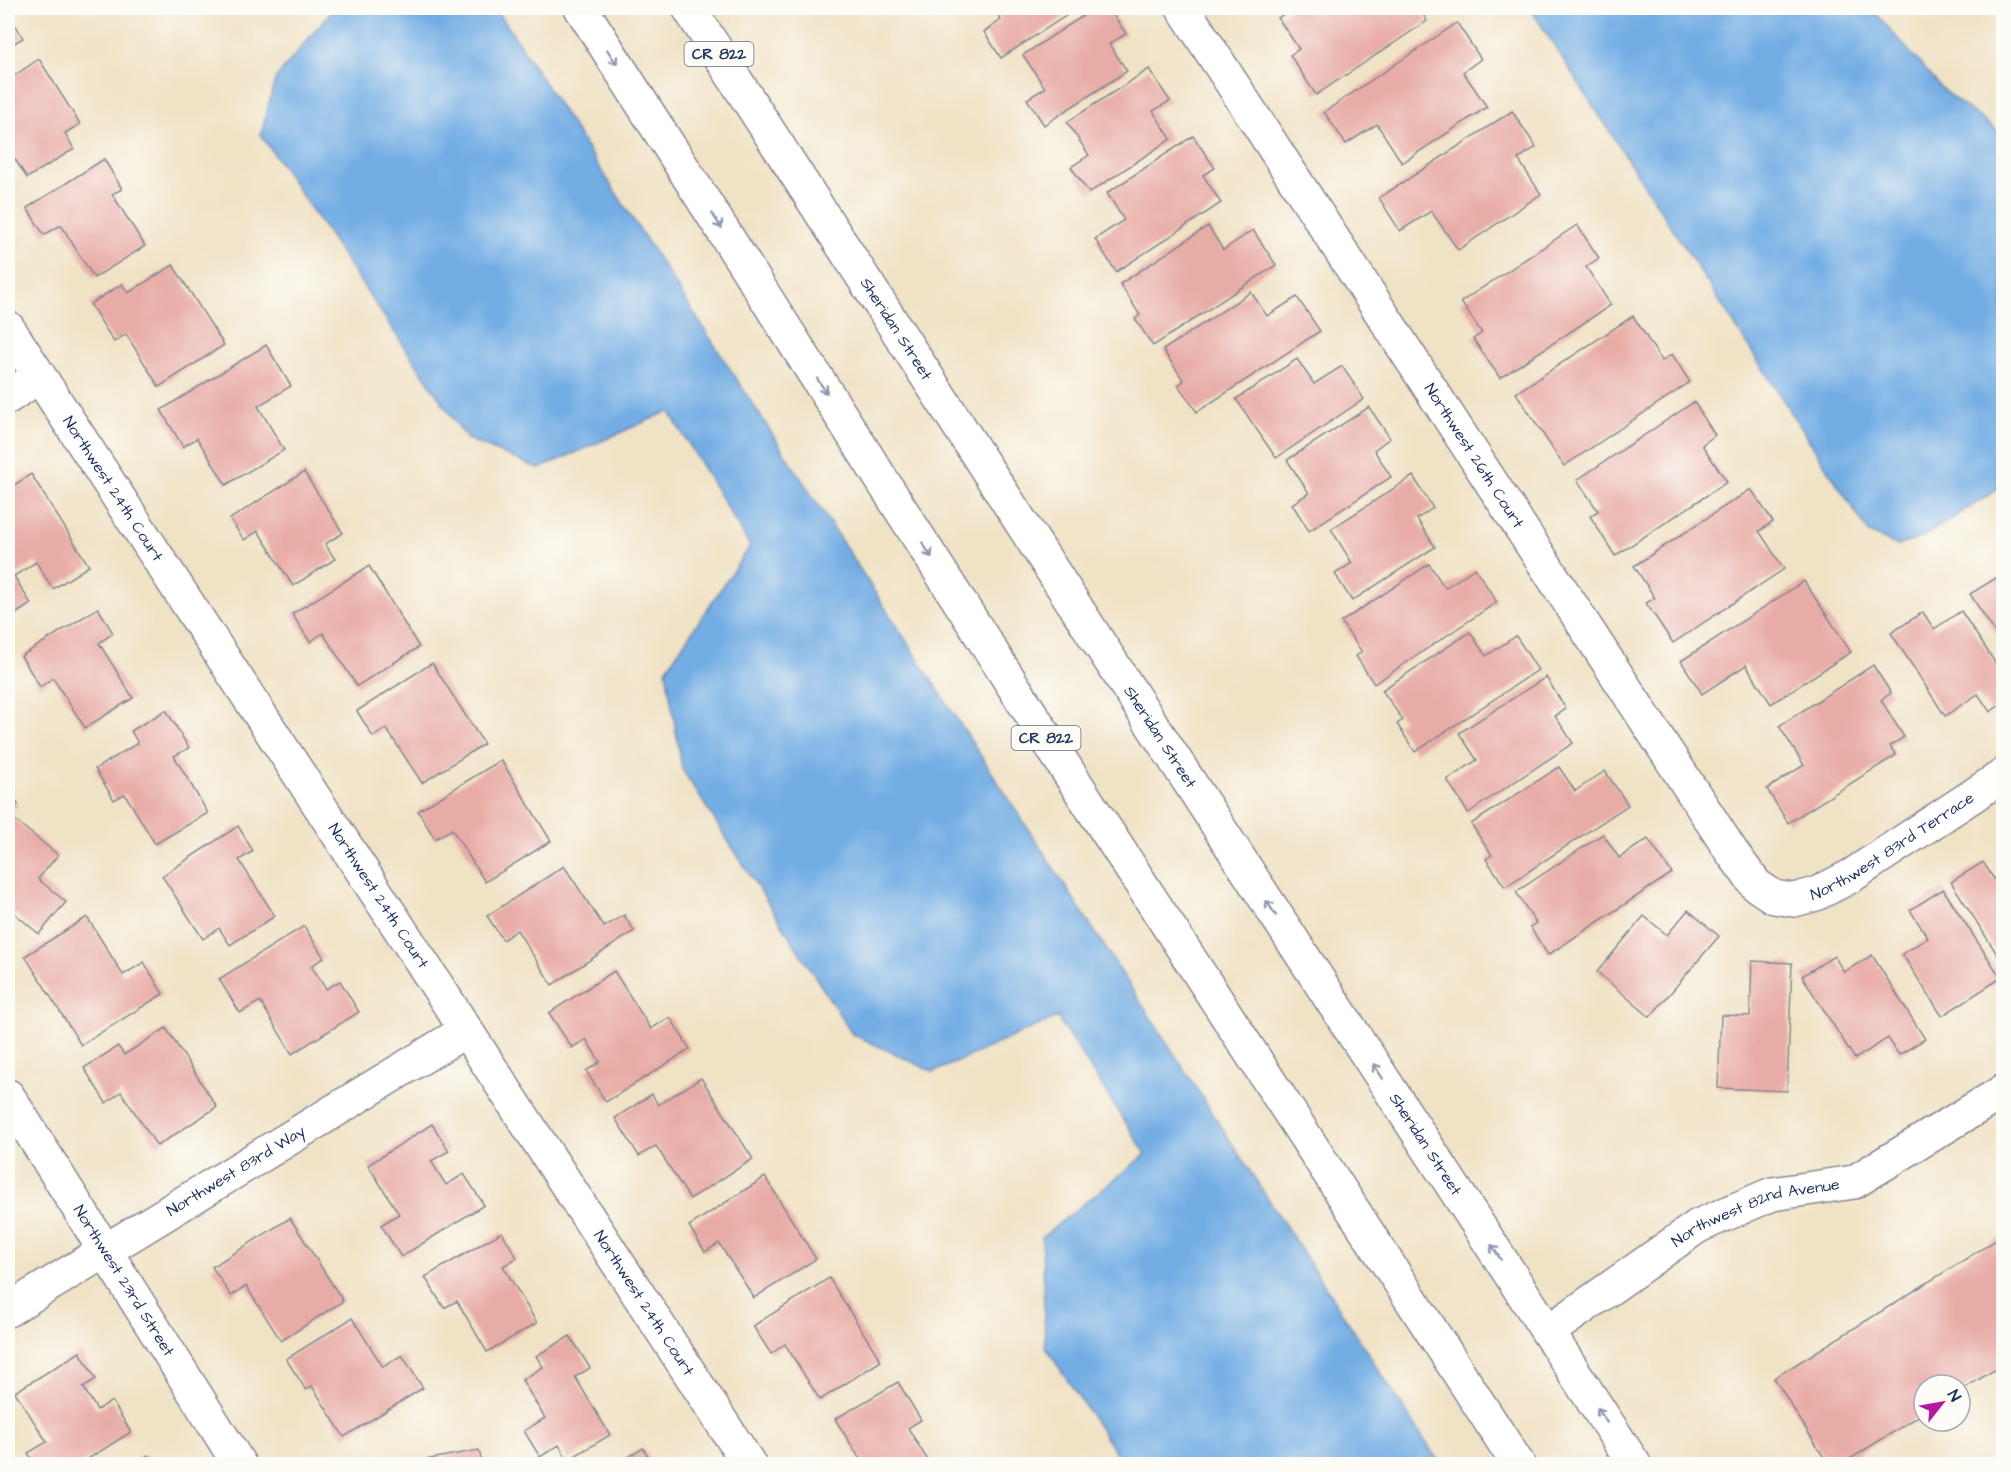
<svg xmlns="http://www.w3.org/2000/svg" width="2011" height="1472" viewBox="0 0 2011 1472" font-family="'Architects Daughter',sans-serif">
<style>
.water{fill:#73ade4;stroke:#476ea1;stroke-width:1.5}
.building{fill:#e8aca6}
.lines{fill:none;stroke-linecap:round;stroke-linejoin:round}
.street-casing{stroke:#868892;stroke-width:36}
.primary-casing{stroke:#868892;stroke-width:36}
.street{stroke:#fff;stroke-width:33}
.primary{stroke:#fff;stroke-width:33}
.oneway{stroke:#8d97ae}
.labels{text-anchor:middle;dominant-baseline:central;stroke-width:4.5;stroke-linejoin:round;paint-order:stroke}
.shield{fill:#fdfcf7;stroke:#5f6c8c;stroke-width:1.5}
.shield-label{font-size:15px;font-weight:bold;fill:#1b2f5e}
.street-label{font-size:16px;fill:#1b2f5e;stroke:#fdfcf7}
</style>
<rect width="100%" height="100%" fill="#fdfcf7"/>
<filter id="ink" filterUnits="userSpaceOnUse"><feTurbulence type="fractalNoise" baseFrequency=".0167" numOctaves="2"/><feDisplacementMap in="SourceGraphic" scale="12" xChannelSelector="R" yChannelSelector="G"/><feConvolveMatrix kernelMatrix="1 2 1 2 8 2 1 2 1" color-interpolation-filters="sRGB"/></filter>
<filter id="wash" filterUnits="userSpaceOnUse"><feTurbulence type="fractalNoise" baseFrequency=".008" numOctaves="4" result="noise"/><feDisplacementMap in="SourceGraphic" scale="24" xChannelSelector="R" yChannelSelector="G"/><feGaussianBlur stdDeviation="1.35" result="paint"/><feColorMatrix in="noise" values="0 0 0 0 0 0 0 0 0 0 0 0 0 0 0 0 0 1.4 0 .05"/><feComposite in="paint" operator="in"/></filter>
<g filter="url(#wash)">
<rect width="100%" height="100%" fill="#f0e2c5"/>
<!-- water -->
<g class="water">
<path d="M334 8H496L1440 1464H1123L1045 1346 1042 1237 1146 1154 1057 1017 934 1072 852 1034 682 769 666 670 750 546 669 411 539 469 467 439 261 135 275 79Z"/>
<path d="M1530 8H1871L1945 92 2003 135V486L1923 537 1898 546 1869 533Z"/>
</g>
<g id="blocks">
<!-- building -->
<g class="building">
<path d="M993 8H1078L1001 58 984 32 1001 20Z"/>
<path d="M1095 8H1109L1126 34 1109 44 1127 71 1044 125 1027 99 1045 88 1023 55Z"/>
<path d="M1293 8H1419L1427 21 1316 95 1290 55 1299 49 1278 18Z"/>
<path d="M8 14 23 38 8 47Z"/>
<path d="M1457 23 1481 59 1463 72 1487 107 1402 163 1377 124 1346 144 1324 112Z"/>
<path d="M39 59 80 124 65 133 74 149 27 178 8 148V80Z"/>
<path d="M1149 69 1170 101 1153 111 1171 139 1089 193 1071 167 1089 155 1067 122Z"/>
<path d="M1512 111 1536 147 1518 159 1541 194 1458 250 1431 211 1400 231 1379 198Z"/>
<path d="M1193 136 1215 168 1203 175 1221 203 1116 272 1095 239 1124 220 1107 193Z"/>
<path d="M104 159 122 189 112 194 145 246 94 278 61 225 44 235 27 208Z"/>
<path d="M1577 225 1599 258 1586 267 1611 305 1500 378 1473 339 1482 333 1461 302Z"/>
<path d="M1208 226 1223 250 1253 230 1276 265 1153 346 1135 319 1140 315 1120 284Z"/>
<path d="M173 265 224 345 159 387 126 334 114 342 90 304 122 284 128 293Z"/>
<path d="M1251 292 1267 316 1297 297 1320 331 1197 412 1178 385 1184 381 1163 350Z"/>
<path d="M1633 316 1662 361 1672 354 1690 382 1564 466 1516 393Z"/>
<path d="M266 345 291 386 258 406 284 450 226 485 197 438 183 447 161 410Z"/>
<path d="M1297 359 1314 384 1342 366 1364 399 1276 458 1236 399Z"/>
<path d="M1694 402 1715 435 1702 445 1727 482 1615 556 1590 516 1598 511 1577 480Z"/>
<path d="M1369 407 1390 438 1374 450 1391 477 1309 531 1292 504 1309 493 1287 460Z"/>
<path d="M304 472 343 533 325 544 335 559 293 586 258 531 244 540 230 519Z"/>
<path d="M31 474 89 566 53 589 36 562 14 576 31 604 8 619V489Z"/>
<path d="M1413 476 1433 508 1417 519 1435 547 1352 601 1335 574 1352 563 1331 529Z"/>
<path d="M1751 489 1773 522 1759 531 1784 569 1673 643 1646 603 1655 598 1634 566Z"/>
<path d="M1429 564 1445 588 1475 568 1497 602 1374 684 1356 656 1362 652 1341 622Z"/>
<path d="M369 566 419 647 357 686 323 633 310 642 292 614Z"/>
<path d="M2004 573V646L1970 594Z"/>
<path d="M1804 581 1851 652 1771 704 1746 665 1702 694 1681 661Z"/>
<path d="M98 608 113 633 99 643 133 698 85 728 53 678 40 687 21 656Z"/>
<path d="M1961 611 2004 676V702L1990 712 1978 694 1945 716 1891 633 1923 612 1934 629Z"/>
<path d="M1470 632 1486 656 1516 636 1538 670 1415 752 1397 724 1403 720 1382 690Z"/>
<path d="M432 663 484 744 422 783 386 728 373 737 357 711Z"/>
<path d="M1873 665 1891 693 1881 700 1904 737 1890 746 1896 755 1788 823 1767 789 1804 765 1779 726Z"/>
<path d="M1546 677 1566 709 1555 716 1573 743 1468 813 1447 780 1477 760 1459 733Z"/>
<path d="M166 710 189 748 174 756 208 813 155 844 125 794 114 800 95 769 138 743 131 731Z"/>
<path d="M501 760 551 841 485 882 452 829 435 839 418 811Z"/>
<path d="M1559 767 1575 791 1605 771 1628 805 1505 887 1486 859 1492 855 1471 824Z"/>
<path d="M8 795 18 804 9 815 58 855 38 879 66 902 39 934 8 908Z"/>
<path d="M238 826 253 851 239 860 275 916 230 945 219 928 203 939 162 876Z"/>
<path d="M1603 834 1619 858 1648 839 1672 873 1548 955 1530 927 1536 923 1516 892Z"/>
<path d="M1983 862 1994 879 2004 873V965L1951 882Z"/>
<path d="M564 866 604 927 624 915 634 931 552 985 517 930 503 940 487 916Z"/>
<path d="M1943 889 2001 978 1942 1016 1902 954 1928 938 1910 910Z"/>
<path d="M1688 910 1719 936 1650 1017 1597 972 1644 916 1667 935Z"/>
<path d="M87 917 123 975 144 962 163 994 81 1045 25 956Z"/>
<path d="M304 926 324 958 311 966 326 989 340 981 359 1012 292 1054 260 1001 240 1013 219 979Z"/>
<path d="M1872 955 1925 1039 1899 1055 1888 1038 1855 1059 1802 976 1834 956 1844 972Z"/>
<path d="M1752 961 1792 963 1787 1091 1718 1088 1721 1015 1750 1016Z"/>
<path d="M614 971 651 1029 670 1017 690 1049 606 1102 586 1071 600 1062 586 1039 572 1048 549 1013Z"/>
<path d="M166 1028 217 1107 157 1146 121 1092 106 1103 84 1068 118 1046 124 1055Z"/>
<path d="M701 1078 753 1159 690 1199 656 1146 639 1156 615 1118 652 1094 658 1105Z"/>
<path d="M432 1124 449 1151 431 1161 446 1185 464 1174 484 1205 401 1257 381 1225 399 1214 368 1165Z"/>
<path d="M765 1177 816 1259 754 1298 719 1243 705 1252 689 1226Z"/>
<path d="M290 1218 343 1301 281 1341 246 1286 231 1296 212 1267Z"/>
<path d="M502 1232 517 1258 503 1266 537 1323 487 1352 457 1301 444 1308 425 1277Z"/>
<path d="M2004 1235V1364L1960 1391V1385H1924V1413L1842 1464H1828L1774 1378Z"/>
<path d="M829 1278 881 1361 820 1400 785 1344 771 1354 753 1326Z"/>
<path d="M352 1318 383 1367 402 1355 423 1388 344 1437 312 1386 306 1390 286 1359Z"/>
<path d="M570 1336 590 1368 575 1377 610 1435 568 1460 559 1445 540 1457 524 1431 545 1418 522 1380 543 1367 536 1356Z"/>
<path d="M80 1352 96 1379 83 1387 97 1410 112 1401 131 1432 80 1464H35L28 1453 47 1442 15 1392Z"/>
<path d="M898 1382 921 1420 908 1428 930 1464H863L835 1419Z"/>
<path d="M643 1448 653 1464H617Z"/>
<path d="M479 1450 482 1464H408V1463Z"/>
<path d="M148 1455 154 1464H133Z"/>
</g>
</g>
</g>
<g filter="url(#ink)">
<use href="#blocks" fill-opacity="0" stroke="#868892" stroke-width="1.5"/>
<g class="lines">
<!-- street casing -->
<g class="street-casing">
<g id="street">
<path id="s1" d="M1183 8 1731 851 1756 885 1774 897 1794 900 1816 894 1851 876 2004 775"/>
<path id="s2" d="M8 328 749 1464"/>
<path d="M8 397 38 377"/>
<path id="s3" d="M8 1096 239 1464"/>
<path id="s4" d="M8 1310 465 1031"/>
<path id="s5" d="M1548 1332 1698 1226 1772 1194 1854 1182 2004 1091"/>
</g>
</g>
<!-- primary casing -->
<g class="primary-casing">
<g id="primary">
<path d="M581 8 1056 753 1518 1464"/>
<path id="s6" d="M689 8 1132 694 1634 1464"/>
</g>
</g>
<!-- street -->
<use href="#street" class="street"/>
<!-- primary -->
<use href="#primary" class="primary"/>
</g>
<!-- one-way arrows -->
<defs><path id="oneway-shaft" d="M-6 0H5M1.5-3L5.5 0L1.5 3" fill="none" stroke-width="1.6" stroke-linecap="round" stroke-linejoin="round" transform="scale(1.5)"/></defs>
<g class="oneway">
<use href="#oneway-shaft" transform="translate(612 57) rotate(57)"/>
<use href="#oneway-shaft" transform="translate(717 221) rotate(57)"/>
<use href="#oneway-shaft" transform="translate(822 386) rotate(57)"/>
<use href="#oneway-shaft" transform="translate(927 550) rotate(57)"/>
<use href="#oneway-shaft" transform="translate(1271 908) rotate(-123)"/>
<use href="#oneway-shaft" transform="translate(1378 1071) rotate(-123)"/>
<use href="#oneway-shaft" transform="translate(1496 1252) rotate(-123)"/>
<use href="#oneway-shaft" transform="translate(1602 1415) rotate(-123)"/>
</g>
</g>
<g class="labels">
<!-- shield labels -->
<g class="shield">
<rect x="684.5" y="42" width="69" height="24" rx="4.5"/>
<rect x="1011.5" y="726" width="69" height="24" rx="4.5"/>
</g>
<g class="shield-label">
<text x="719" y="54">CR 822</text>
<text x="1046" y="738">CR 822</text>
</g>
<!-- street labels -->
<g class="street-label">
<text stroke="none"><textPath href="#s6" startOffset="382">Sheridan Street</textPath></text>
<text stroke="none"><textPath href="#s1" startOffset="534">Northwest 26th Court</textPath></text>
<text stroke="none"><textPath href="#s2" startOffset="192">Northwest 24th Court</textPath></text>
<text stroke="none"><textPath href="#s6" startOffset="868">Sheridan Street</textPath></text>
<text stroke="none"><textPath href="#s1" startOffset="1202">Northwest 83rd Terrace</textPath></text>
<text stroke="none"><textPath href="#s2" startOffset="678">Northwest 24th Court</textPath></text>
<text stroke="none"><textPath href="#s6" startOffset="1354">Sheridan Street</textPath></text>
<text stroke="none"><textPath href="#s4" startOffset="267">Northwest 83rd Way</textPath></text>
<text stroke="none"><textPath href="#s5" startOffset="243">Northwest 82nd Avenue</textPath></text>
<text stroke="none"><textPath href="#s3" startOffset="218">Northwest 23rd Street</textPath></text>
<text stroke="none"><textPath href="#s2" startOffset="1164">Northwest 24th Court</textPath></text>
</g>
</g>
<!-- margin -->
<rect width="2011" height="1472" fill="none" stroke="#fdfcf7" stroke-width="30"/>
<!-- north arrow -->
<g transform="translate(1942 1403) rotate(59)"><circle r="28" fill="#fdfcf7" stroke="#a3aaba" stroke-width="1.5"/>
<path d="M0-4.5L10 22L0 15L-10 22Z" fill="#b5179e"/>
<text y="-9" font-size="16" font-weight="bold" text-anchor="middle" fill="#1b2f5e">N</text>
</g>
</svg>
